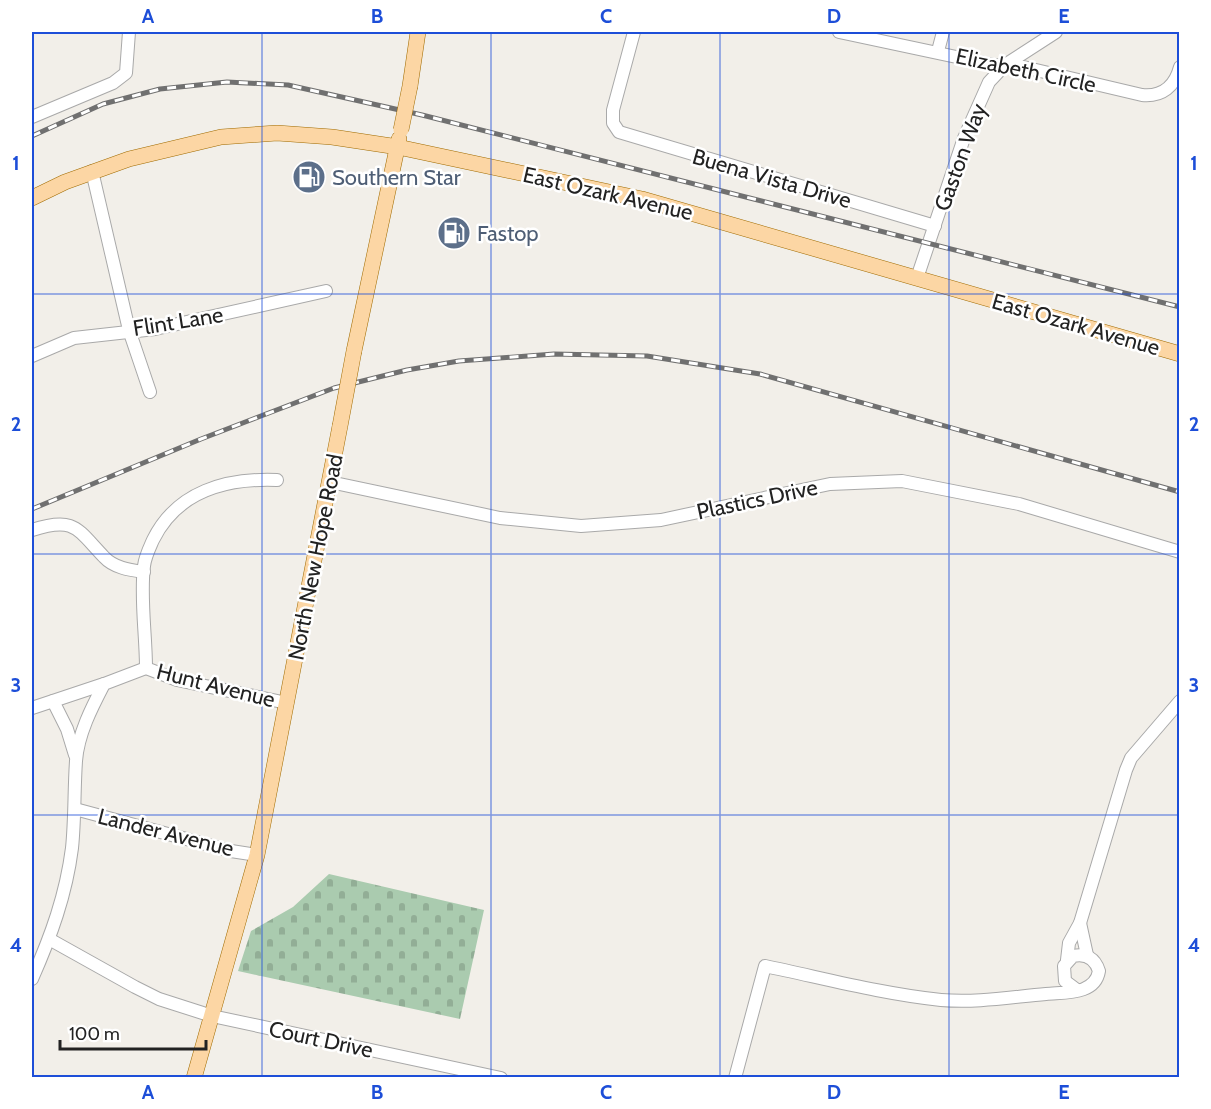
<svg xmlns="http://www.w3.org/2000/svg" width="1211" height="1109" viewBox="0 0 1211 1109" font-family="Cabin,sans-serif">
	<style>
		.cemetery { fill: url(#cemetery-stones) }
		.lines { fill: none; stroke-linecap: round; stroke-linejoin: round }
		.minor-casing { stroke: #a9a9a9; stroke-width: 14 }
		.major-casing { stroke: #a06b00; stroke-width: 16 }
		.minor { stroke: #fff; stroke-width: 12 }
		.major { stroke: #fcd6a4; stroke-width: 15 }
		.rail-casing { stroke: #707070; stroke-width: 5 }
		.rail { stroke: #fff; stroke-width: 3; stroke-dasharray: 9; stroke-linecap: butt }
		.major-bridge-casing { stroke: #a06b00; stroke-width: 16; stroke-linecap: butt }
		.major-bridge { stroke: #fcd6a4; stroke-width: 15 }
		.grid { fill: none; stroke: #1d4ed8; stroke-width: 1.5; stroke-opacity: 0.55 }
		.labels { text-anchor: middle; stroke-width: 5; stroke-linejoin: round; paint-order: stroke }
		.street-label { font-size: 22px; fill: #222; stroke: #fff }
		.service-label { font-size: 22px; fill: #4e5e75; stroke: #fff; text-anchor: start }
		.neatline { fill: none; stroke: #1d4ed8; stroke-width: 2 }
		.grid-label { font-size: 20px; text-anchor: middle; font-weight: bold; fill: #1d4ed8 }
	</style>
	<defs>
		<pattern id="cemetery-stones" width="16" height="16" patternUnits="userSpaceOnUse" patternTransform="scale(1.5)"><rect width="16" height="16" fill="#aacbaf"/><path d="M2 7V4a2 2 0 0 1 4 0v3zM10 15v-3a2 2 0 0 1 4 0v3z" fill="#92ae96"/></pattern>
	</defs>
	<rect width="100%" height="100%" fill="#f2efe9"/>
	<polygon class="cemetery" points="329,874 484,910 460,1019 238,971 251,931 293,907"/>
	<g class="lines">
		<g class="minor-casing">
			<g id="minor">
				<polyline points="634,32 613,110 613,123 619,132 935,226"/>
				<path d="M839,32L994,65L1019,66L1142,95C1162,97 1175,86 1180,67"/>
				<polyline points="938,51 943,32"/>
				<polyline points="32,117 113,83 126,73 129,32"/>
				<polyline points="92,171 129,330 150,392"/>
				<polyline points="917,278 964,138 989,82 1005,65 1056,32"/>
				<polyline points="32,356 74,338 155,329 326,291"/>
				<polyline points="330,482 500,518 581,526 661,520 830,484 902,481 1019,504 1180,552"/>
				<path d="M32,530C75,516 77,529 104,557C114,568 130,570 144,572"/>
				<path d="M146,668C146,635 140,597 144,566C145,557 149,549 153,540C177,491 227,478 277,480"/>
				<polyline points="146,668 177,680 287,703"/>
				<polyline points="53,701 67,729 75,755"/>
				<polyline points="32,708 104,684"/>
				<polyline points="75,809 231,851 257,855"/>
				<polyline points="1080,923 1087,955"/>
				<polyline points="49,939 135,987 159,999 212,1016 501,1078"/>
				<polyline points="1067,960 1069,943 1080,923 1126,770 1131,758 1180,701"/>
				<path d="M32,979C51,936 66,895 72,848C75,819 74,790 76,761C78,734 92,707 104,684L146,668"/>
				<path d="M735,1078L765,966C823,978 882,994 941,1000C977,1003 1011,997 1046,994C1065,992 1095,995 1099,971C1095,958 1086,953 1073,956L1064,966L1065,981L1077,990"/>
			</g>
		</g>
		<g class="major-casing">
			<g id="major">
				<polyline points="410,86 418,32"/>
				<polyline points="32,198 65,182 129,159 221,137 277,133 332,137 398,147 642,199 1180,354"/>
				<polyline points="354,351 399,139"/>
				<polyline points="194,1078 257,855 340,426"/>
			</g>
		</g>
		<use href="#minor" class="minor"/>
		<use href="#major" class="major"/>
		<g class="rail-casing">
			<g id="rail">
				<polyline points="32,136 103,104 160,89 227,82 288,85 422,115 1180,307"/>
				<polyline points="32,509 201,439 334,388 407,370 459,361 554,354 647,356 760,374 1180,492"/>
			</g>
		</g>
		<use href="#rail" class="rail"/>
		<g class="major-bridge-casing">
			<g id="major-bridge">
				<polyline points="401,130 410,86"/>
				<polyline points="340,426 354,351"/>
			</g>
		</g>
		<use href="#major-bridge" class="major-bridge"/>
	</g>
	<path class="grid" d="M262,32V1078M491,32V1078M720,32V1078M949,32V1078M32,294H1180M32,554H1180M32,815H1180"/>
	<defs>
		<g id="fuel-disc" transform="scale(1.725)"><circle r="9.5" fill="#5c6f8a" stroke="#fff"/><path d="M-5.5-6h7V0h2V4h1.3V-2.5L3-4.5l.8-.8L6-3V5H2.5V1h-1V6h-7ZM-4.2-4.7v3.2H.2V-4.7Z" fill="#fff"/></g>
	</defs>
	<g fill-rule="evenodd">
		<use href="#fuel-disc" x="309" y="177"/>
		<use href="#fuel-disc" x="454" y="233"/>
	</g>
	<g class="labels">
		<g class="street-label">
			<text transform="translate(1026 70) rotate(12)" y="8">Elizabeth Circle</text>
			<text transform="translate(960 157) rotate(-70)" y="8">Gaston Way</text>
			<text transform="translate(772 178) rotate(16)" y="8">Buena Vista Drive</text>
			<text transform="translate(608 193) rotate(13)" y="8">East Ozark Avenue</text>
			<text transform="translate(178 321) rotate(-9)" y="8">Flint Lane</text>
			<text transform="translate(1076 324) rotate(16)" y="8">East Ozark Avenue</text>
			<text transform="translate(757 499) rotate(-12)" y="8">Plastics Drive</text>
			<text transform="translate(315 557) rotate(-79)" y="8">North New Hope Road</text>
			<text transform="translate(216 685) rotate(14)" y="8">Hunt Avenue</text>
			<text transform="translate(166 832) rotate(14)" y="8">Lander Avenue</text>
			<text transform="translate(321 1039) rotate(12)" y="8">Court Drive</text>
		</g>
		<g class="service-label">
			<text x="332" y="185">Southern Star</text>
			<text x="477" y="241">Fastop</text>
		</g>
	</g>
	<rect width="1211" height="1109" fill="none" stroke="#ffffff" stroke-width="66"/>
	<path d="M60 1040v9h146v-9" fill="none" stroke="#222222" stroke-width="3"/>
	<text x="69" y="1040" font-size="18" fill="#222222" stroke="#ffffff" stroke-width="4.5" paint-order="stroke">100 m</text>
	<rect x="33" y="33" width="1145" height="1043" class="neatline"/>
	<g class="grid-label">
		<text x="148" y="23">A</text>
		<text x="377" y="23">B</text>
		<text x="606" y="23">C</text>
		<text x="834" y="23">D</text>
		<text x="1064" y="23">E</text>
		<text x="16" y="170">1</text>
		<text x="1194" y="170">1</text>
		<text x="16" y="431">2</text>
		<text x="1194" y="431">2</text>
		<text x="16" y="692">3</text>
		<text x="1194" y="692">3</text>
		<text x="16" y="952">4</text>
		<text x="1194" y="952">4</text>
		<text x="148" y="1099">A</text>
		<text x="377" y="1099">B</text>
		<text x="606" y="1099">C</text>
		<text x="834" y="1099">D</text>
		<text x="1064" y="1099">E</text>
	</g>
</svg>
